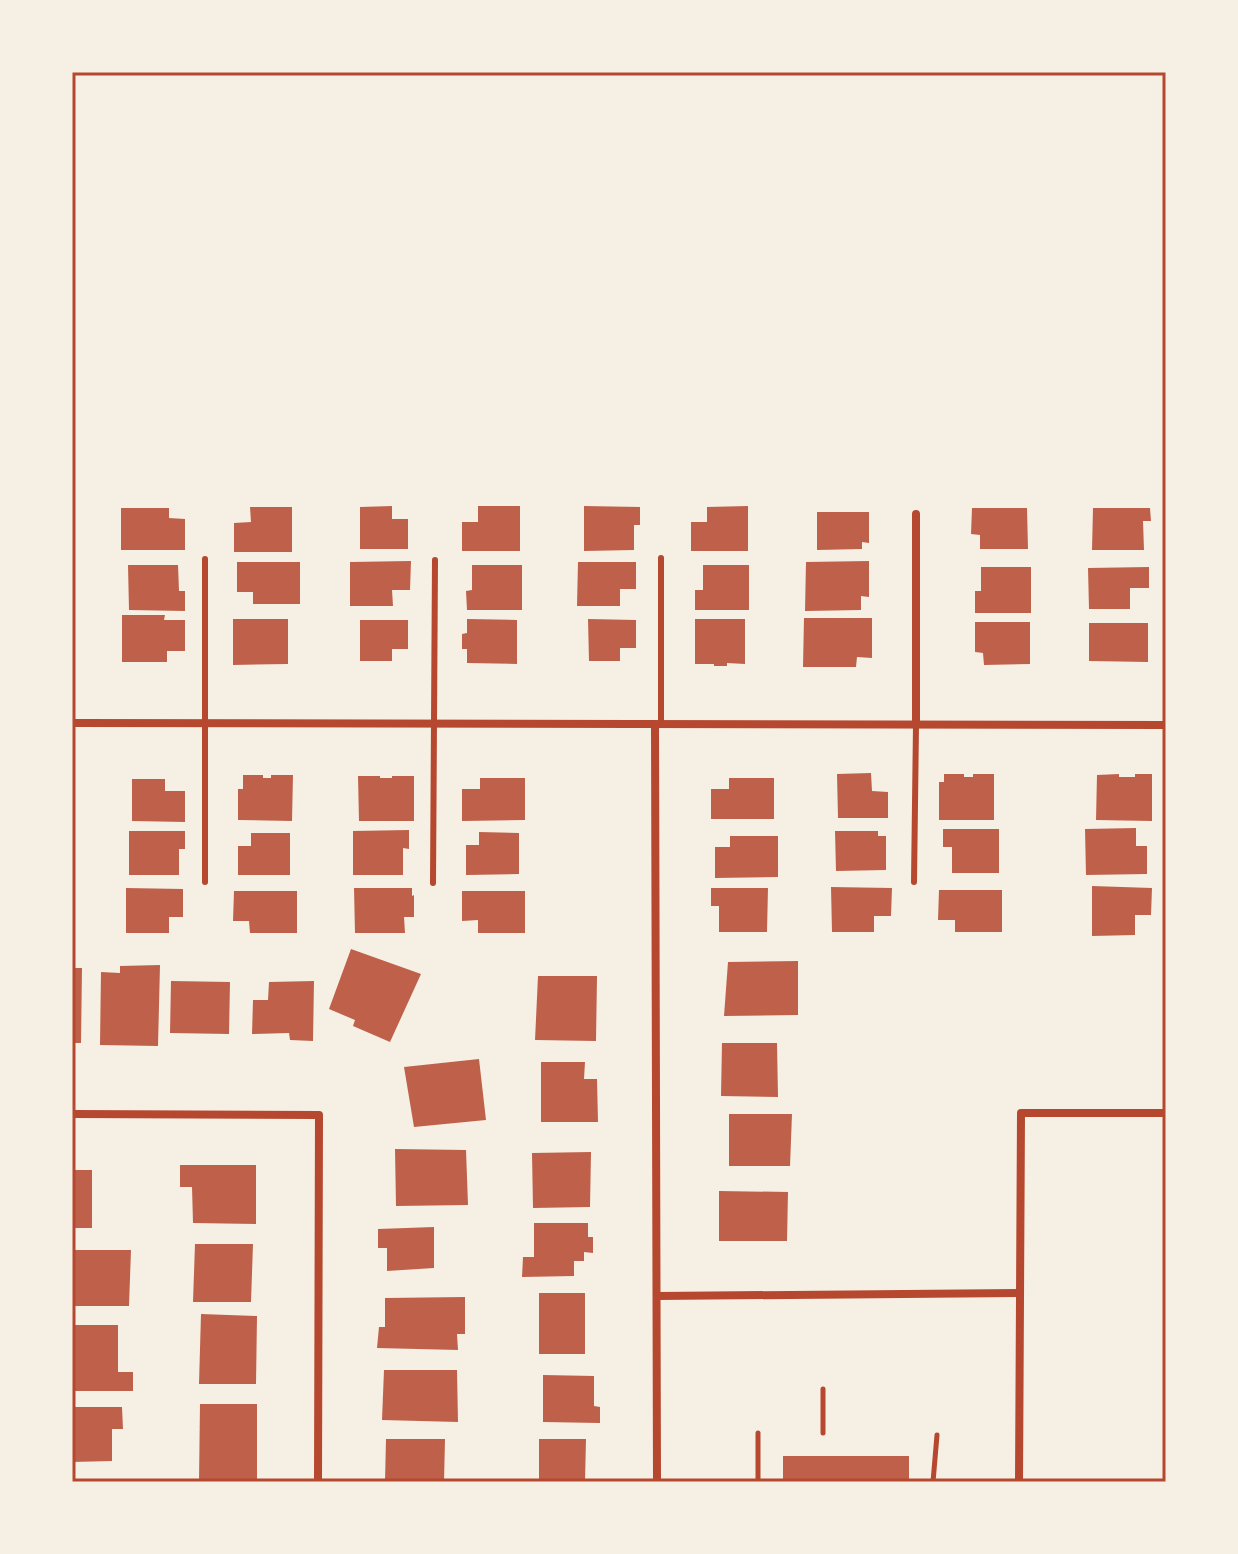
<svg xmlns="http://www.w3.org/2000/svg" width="1238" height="1554" viewBox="0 0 1238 1554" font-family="'Fira Sans',sans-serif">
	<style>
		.building { fill: #bf614a }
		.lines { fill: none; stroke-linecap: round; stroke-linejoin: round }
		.path { stroke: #b5482f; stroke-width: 5 }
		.service { stroke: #b5482f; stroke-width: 6 }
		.minor { stroke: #b5482f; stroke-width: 8 }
		.neatline { fill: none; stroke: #b5482f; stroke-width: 3 }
	</style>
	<rect width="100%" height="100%" fill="#f6efe4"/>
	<g class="building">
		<polygon points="392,506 392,519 408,519 408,549 360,549 360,507"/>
		<polygon points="478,506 520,506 520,551 462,551 462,522 478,522"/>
		<polygon points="584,506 640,507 640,525 634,525 634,550 584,551"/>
		<polygon points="748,506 748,551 691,551 691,522 707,522 707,507"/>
		<polygon points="250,507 292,507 292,552 234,552 234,523 251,522"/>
		<polygon points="121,508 169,508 169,518 185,519 185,550 121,550"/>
		<polygon points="972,508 1027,508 1028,549 980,549 980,535 971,534"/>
		<polygon points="1093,508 1150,508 1151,521 1143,521 1144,550 1092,550"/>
		<polygon points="817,512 869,512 869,543 862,542 862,549 817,550"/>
		<polygon points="411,561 410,590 392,590 393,606 350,606 350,562"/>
		<polygon points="869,561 869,597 861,596 861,610 805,611 806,562"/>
		<polygon points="237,562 300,562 300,604 253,604 253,592 237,592"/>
		<polygon points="578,562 636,562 636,589 620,589 620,606 577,606"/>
		<polygon points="128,565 178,565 179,591 185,591 185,611 129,610"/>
		<polygon points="472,565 522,565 522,610 467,610 466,591 472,590"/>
		<polygon points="703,565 749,565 749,610 695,610 695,590 703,590"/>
		<polygon points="981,567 1031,567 1031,613 975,613 975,591 981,591"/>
		<polygon points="1149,567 1149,588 1130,588 1130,609 1089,609 1088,568"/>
		<polygon points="122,615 165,615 164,620 185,620 185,651 167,651 167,662 122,662"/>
		<polygon points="804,618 872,618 872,658 857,657 856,667 803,667"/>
		<polygon points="233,619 288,619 288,664 233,665"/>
		<polygon points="467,619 517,620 517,664 467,663 467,649 462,649 462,634 467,633"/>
		<polygon points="588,619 636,620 636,648 620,648 620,661 589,661"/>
		<polygon points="695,619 745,619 745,664 727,663 727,666 714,666 714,664 695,664"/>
		<polygon points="360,620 408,620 408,649 392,649 392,661 360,661"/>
		<polygon points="975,622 1030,622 1030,664 984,665 983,653 975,652"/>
		<polygon points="1089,623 1148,623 1148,662 1089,661"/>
		<polygon points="871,773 872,791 888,792 888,818 838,818 837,774"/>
		<polygon points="944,774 964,774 964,777 973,777 973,774 994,774 994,820 939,820 939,782 944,782"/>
		<polygon points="1119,774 1119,777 1135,777 1135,774 1152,774 1152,821 1096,820 1097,775"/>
		<polygon points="243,775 263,775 263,778 271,778 271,775 293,775 292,821 238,820 238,789 243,789"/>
		<polygon points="358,776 380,776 380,778 392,778 392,776 414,776 414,821 359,821"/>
		<polygon points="480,778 525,778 525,820 462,821 462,789 480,789"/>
		<polygon points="729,778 774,778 774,819 711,819 711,789 729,789"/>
		<polygon points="132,779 165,779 165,791 185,791 185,822 132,821"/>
		<polygon points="1136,828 1136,846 1147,846 1147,874 1086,875 1085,829"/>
		<polygon points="943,829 999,829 999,873 952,873 952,847 943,847"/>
		<polygon points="409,830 409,849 403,848 403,875 353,875 353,831"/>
		<polygon points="129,831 185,831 185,849 179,849 179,875 129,875"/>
		<polygon points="835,831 878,831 878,836 886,836 886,870 836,871"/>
		<polygon points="479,832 519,833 519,874 466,875 466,845 479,845"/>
		<polygon points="251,833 290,833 290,875 238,875 238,846 251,846"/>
		<polygon points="730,836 778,836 778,877 715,878 715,847 730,847"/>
		<polygon points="1092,886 1152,888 1151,915 1135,915 1135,935 1092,936"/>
		<polygon points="831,887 892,888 891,916 874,916 874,932 832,932"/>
		<polygon points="126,888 183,889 183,917 169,917 169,933 126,933"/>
		<polygon points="354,888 412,888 412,896 414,895 414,917 404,917 405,933 355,933"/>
		<polygon points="711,888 768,888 767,932 719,932 719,906 711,906"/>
		<polygon points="939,890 1002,890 1002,932 955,932 955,920 938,920"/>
		<polygon points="234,891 297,891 297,933 250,933 249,921 233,921"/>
		<polygon points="462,891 525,891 525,933 478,933 478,920 462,921"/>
		<polygon points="351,949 421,974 390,1042 353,1026 355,1020 329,1009"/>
		<polygon points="798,961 798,1015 724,1016 728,962"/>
		<polygon points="160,965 158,1046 100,1045 101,972 120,973 120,966"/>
		<polygon points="72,968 82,968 81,1043 72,1043"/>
		<polygon points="538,976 597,976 596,1041 535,1040"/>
		<polygon points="171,981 230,982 229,1034 170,1033"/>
		<polygon points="314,981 313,1041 290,1040 289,1033 252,1034 253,1000 268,1000 269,982"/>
		<polygon points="722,1043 777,1043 778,1097 721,1096"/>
		<polygon points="479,1059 486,1120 414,1127 404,1067"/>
		<polygon points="541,1062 585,1062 584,1079 597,1079 598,1122 541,1122"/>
		<polygon points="729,1114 792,1114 790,1166 729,1166"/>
		<polygon points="395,1149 466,1150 468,1205 396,1206"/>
		<polygon points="591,1152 590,1207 533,1208 532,1153"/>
		<polygon points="180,1165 256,1165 256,1224 193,1223 192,1187 180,1187"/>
		<rect x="72" y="1170" width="20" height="58"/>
		<polygon points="719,1191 788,1192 787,1241 719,1241"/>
		<polygon points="534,1223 588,1223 588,1237 593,1237 593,1253 584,1252 584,1261 574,1261 574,1276 522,1277 523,1257 534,1257"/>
		<polygon points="434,1227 434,1268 387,1271 387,1248 378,1248 378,1229"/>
		<polygon points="195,1244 253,1244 251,1302 193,1302"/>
		<polygon points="72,1250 131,1250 129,1306 72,1306"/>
		<rect x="539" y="1293" width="46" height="61"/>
		<polygon points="465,1297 465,1334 457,1334 458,1350 377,1348 379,1327 385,1327 385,1298"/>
		<polygon points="201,1314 257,1316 256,1384 199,1384"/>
		<polygon points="72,1325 118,1325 118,1372 133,1372 133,1391 72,1391"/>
		<polygon points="384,1370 457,1370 458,1422 382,1420"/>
		<polygon points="543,1375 594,1376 594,1406 600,1407 600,1423 543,1422"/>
		<polygon points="200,1404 257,1404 257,1482 199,1482"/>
		<polygon points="72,1407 122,1407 123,1429 112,1429 112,1461 72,1462"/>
		<polygon points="386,1439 445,1439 444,1482 385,1482"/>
		<polygon points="539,1439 586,1439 585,1482 539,1482"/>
		<rect x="783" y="1456" width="126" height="26"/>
	</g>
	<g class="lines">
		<g class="path">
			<polyline points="823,1389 823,1433"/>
			<polyline points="758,1433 758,1482"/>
			<polyline points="933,1482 937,1435"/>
		</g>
		<g class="service">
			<polyline points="661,558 661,725"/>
			<polyline points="205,559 205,882"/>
			<polyline points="914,882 916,725"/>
			<polyline points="433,883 435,560"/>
		</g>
		<g class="minor">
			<polyline points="916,514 916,725"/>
			<polyline points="72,723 1166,725"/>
			<polyline points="655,725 657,1482"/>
			<polyline points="72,1114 319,1115 318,1482"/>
			<polyline points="657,1296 1019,1293"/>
			<polyline points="1019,1482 1021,1113 1166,1113"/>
		</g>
	</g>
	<rect width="1238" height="1554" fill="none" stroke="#f6efe4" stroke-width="148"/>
	<rect x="74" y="74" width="1090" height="1406" class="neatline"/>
</svg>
